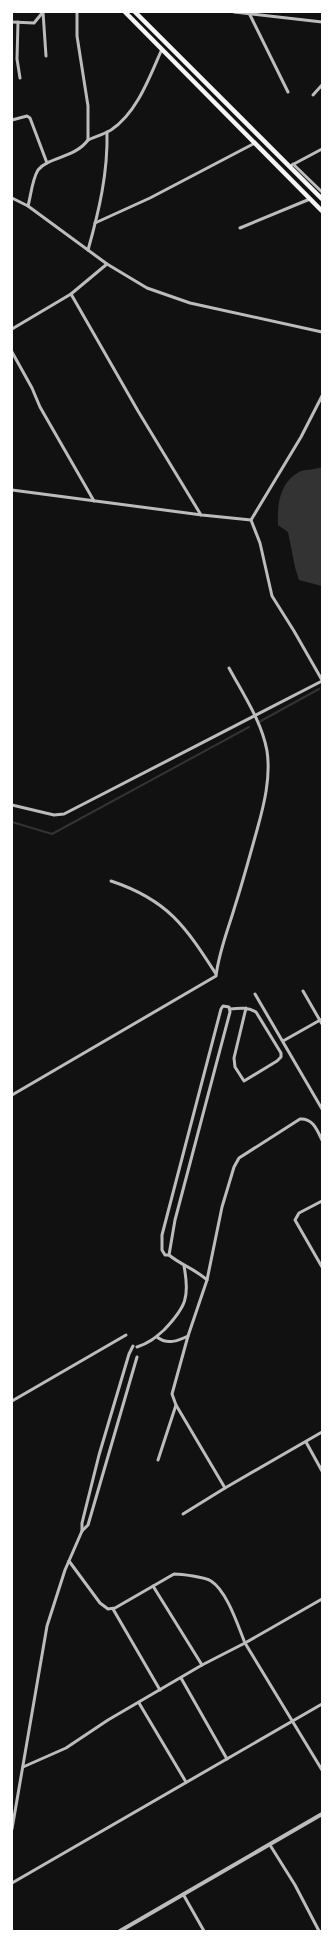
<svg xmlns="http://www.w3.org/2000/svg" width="334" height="1943" viewBox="0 0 334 1943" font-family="'Source Sans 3',sans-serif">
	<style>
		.water { fill: #333 }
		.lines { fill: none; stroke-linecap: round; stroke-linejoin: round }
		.stream { stroke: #333; stroke-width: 2 }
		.minor { stroke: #bcbcbc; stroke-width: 3 }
		.tertiary { stroke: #bcbcbc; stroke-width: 4 }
		.secondary { stroke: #f5f5f5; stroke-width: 4.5 }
	</style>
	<rect width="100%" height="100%" fill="#111"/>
	<path class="water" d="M322,467V586L299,580L295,567L288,532L278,525C277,504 280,481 301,471C307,469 315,470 322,467Z"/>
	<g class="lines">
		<g class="stream">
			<polyline points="259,722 319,689"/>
			<polyline points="12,822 52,834 249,727"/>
		</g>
		<g class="minor">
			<polyline points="43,12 46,56"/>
			<polyline points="234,12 322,22"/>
			<polyline points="250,15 288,92"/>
			<polyline points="12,22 34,23 43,12"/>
			<polyline points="18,22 17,59 20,78"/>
			<polyline points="313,95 322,85"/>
			<polyline points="12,120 27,116 30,118 47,163"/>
			<path d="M88,140C95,137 104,134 111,130C137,113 150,76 162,49"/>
			<polyline points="293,164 322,192"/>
			<polyline points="292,165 322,149"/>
			<polyline points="12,198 28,206 107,264 147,288 190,303 322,332"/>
			<path d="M28,206C31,195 32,180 38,170C48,157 75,158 88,140V106L77,36V12"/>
			<polyline points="95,223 150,198 255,143"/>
			<polyline points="240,228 310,199"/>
			<path d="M88,250C99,211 108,173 107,132"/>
			<polyline points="71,294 107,264"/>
			<polyline points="12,329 71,294 138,411 201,515"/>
			<polyline points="12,352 32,388 40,407 94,501"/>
			<polyline points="12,490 202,515 251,520 301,437 322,396"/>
			<polyline points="251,520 260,543 272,596 294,631 322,680"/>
			<polyline points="12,805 54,815 64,814 322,681"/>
			<path d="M111,881C168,900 185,926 216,974"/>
			<polyline points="303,991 322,1024"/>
			<polyline points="255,994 322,1109"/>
			<polygon points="223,1006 229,1007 230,1012 175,1220 169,1255 165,1255 162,1250 162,1235 221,1009"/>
			<path d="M230,1009C239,1008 248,1007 256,1012L281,1053V1057L277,1061L244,1081L235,1067L234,1058L246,1008"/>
			<polyline points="283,1041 322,1019"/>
			<path d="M12,1095L216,976C219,951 228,930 235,906C243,881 250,855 257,830C264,805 271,777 267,751C262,722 243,694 229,668"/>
			<polyline points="322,1201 299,1213 295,1220 322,1267"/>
			<path d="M169,1255C181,1265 195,1269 207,1280"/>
			<polyline points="188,1336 172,1394 176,1405 225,1488 322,1432"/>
			<path d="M157,1337C167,1345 178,1341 188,1336L207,1280L222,1207L234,1167L239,1158L300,1119C313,1118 317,1130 322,1140"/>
			<path d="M137,1347C149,1343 155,1338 164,1330C186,1307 190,1297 184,1266"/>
			<polyline points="12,1401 126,1335"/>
			<polyline points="306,1442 322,1471"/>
			<polyline points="158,1460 176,1405"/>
			<polyline points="183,1514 225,1488"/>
			<polyline points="82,1531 82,1523 99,1455 129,1354 133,1346"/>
			<path d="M69,1561L100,1603L108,1609L115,1608L174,1574C181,1574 205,1577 211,1581C227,1591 238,1626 245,1643L322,1770"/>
			<polyline points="153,1586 202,1665"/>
			<polyline points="113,1609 160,1690"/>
			<polyline points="181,1678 227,1759"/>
			<polyline points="139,1703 186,1782"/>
			<polyline points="23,1767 66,1748 108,1720 202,1665 245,1643 322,1599"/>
			<polyline points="12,1829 47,1626 65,1570 82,1531 88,1525 137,1357"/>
			<polyline points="270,1845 295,1885 319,1931"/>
			<polyline points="12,1883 322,1704"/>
			<polyline points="183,1894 204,1931"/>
		</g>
		<polyline class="tertiary" points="120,1931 322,1814"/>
		<g class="secondary">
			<polyline points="125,12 322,211"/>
			<polyline points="135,12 322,199"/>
		</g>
	</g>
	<rect width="334" height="1943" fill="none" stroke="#ffffff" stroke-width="26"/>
</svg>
